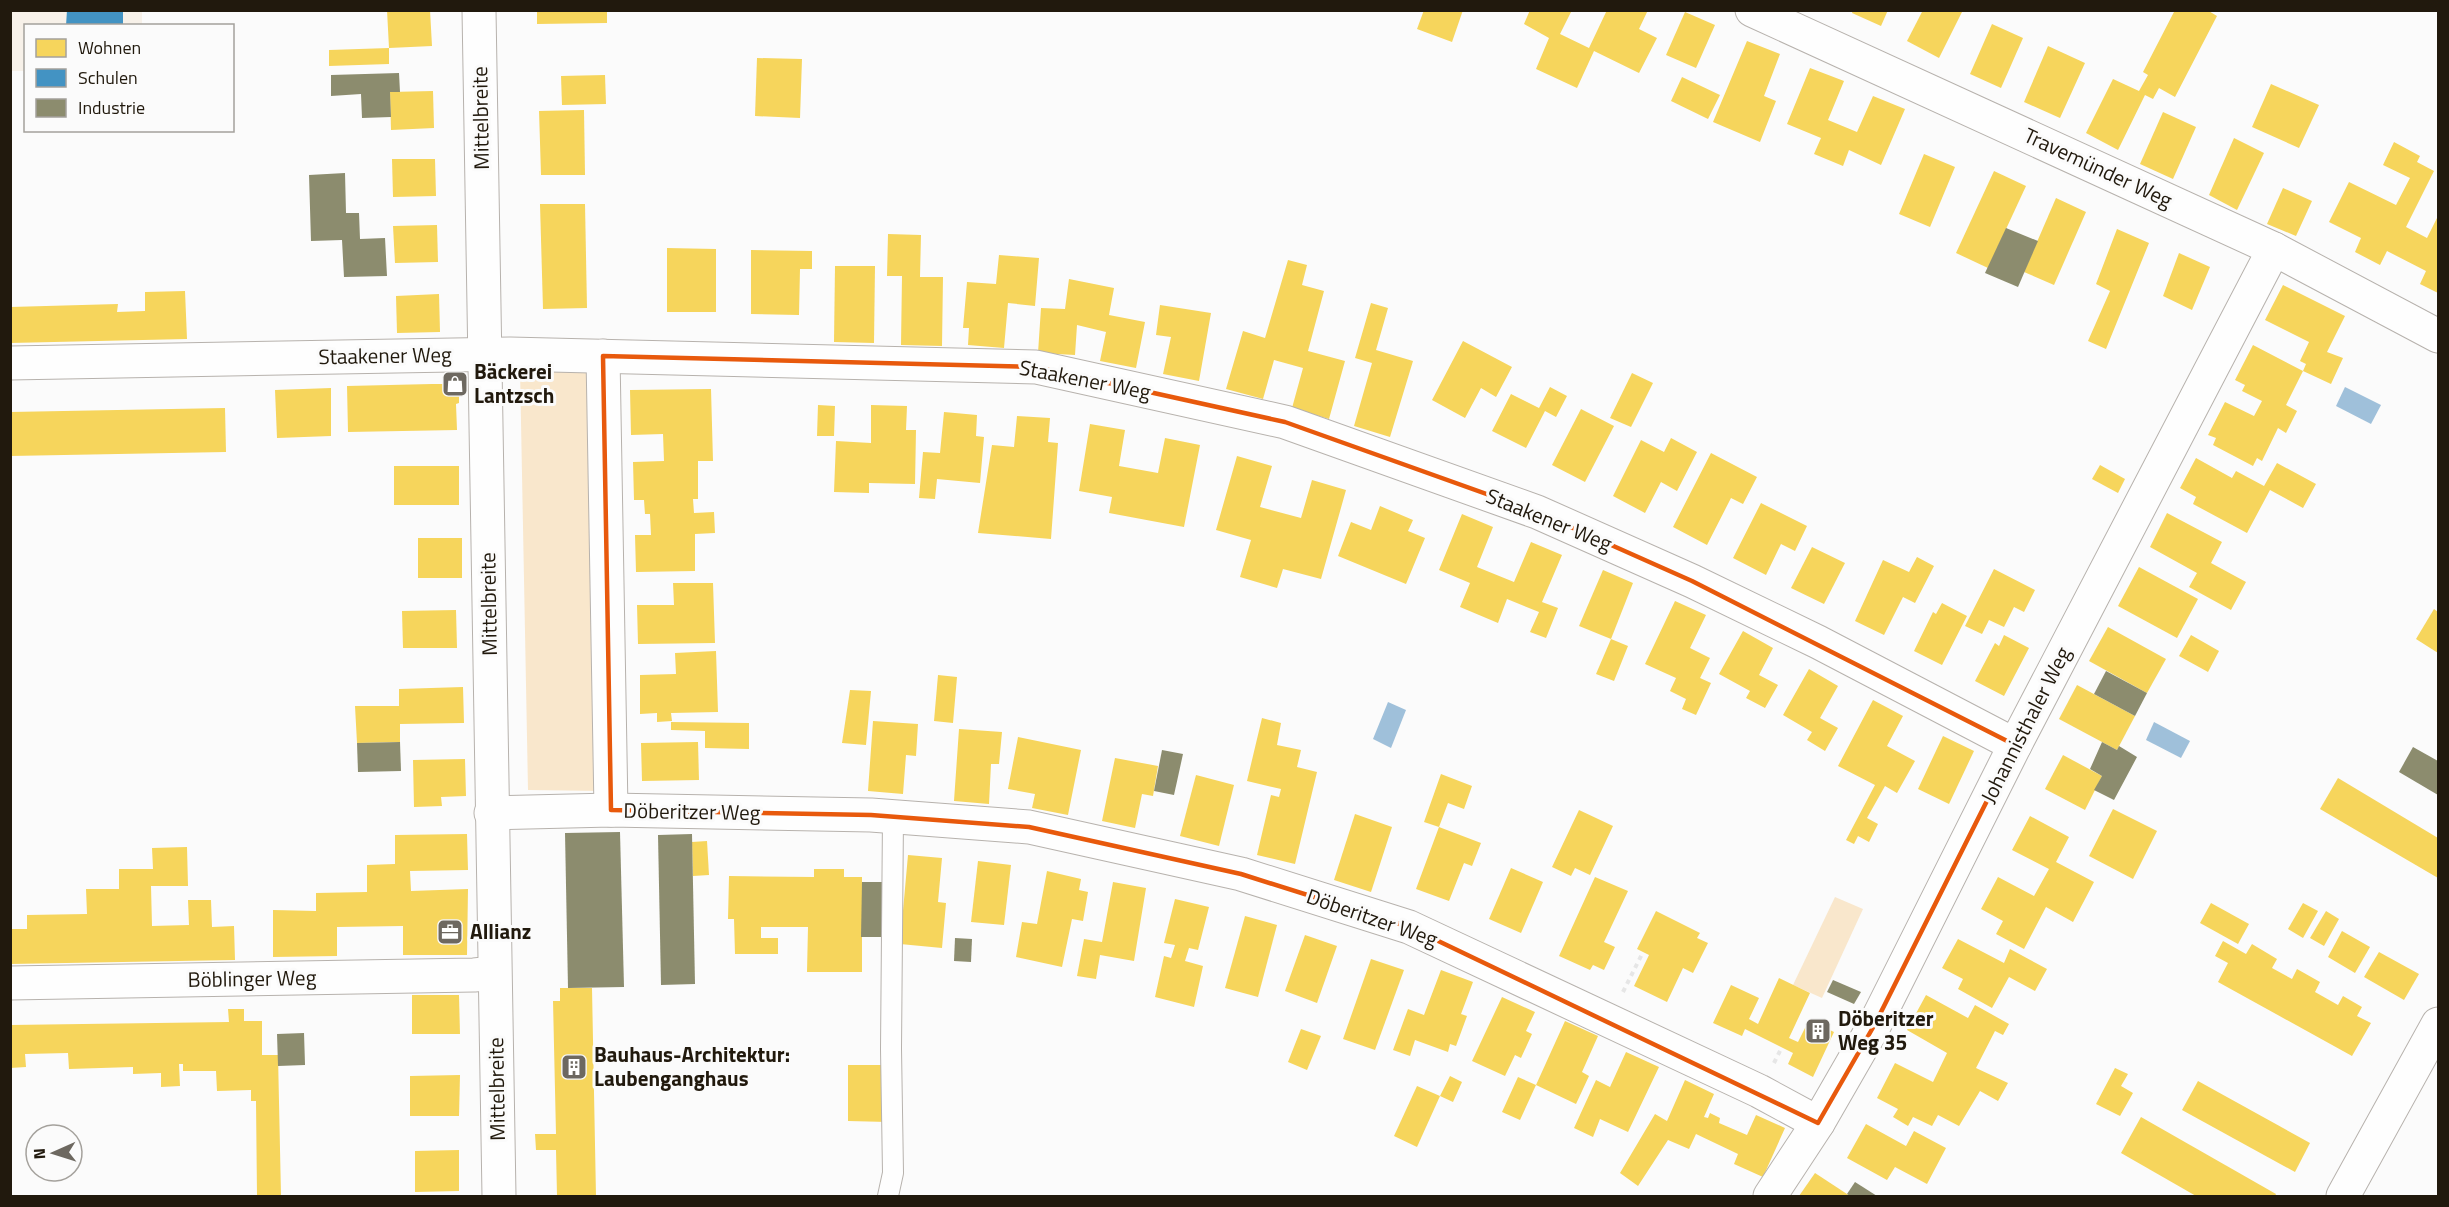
<svg xmlns="http://www.w3.org/2000/svg" width="2449" height="1207" viewBox="0 0 2449 1207" font-family="'Titillium Web',sans-serif">
	<style>
		.built { fill: #f7f1e9 }
		.green { fill: #f9e7cc }
		.water { fill: #9fc0da }
		.homes { fill: #f6d55c }
		.schools { fill: #4393c3 }
		.industry { fill: #8c8c6e }
		.lines { fill: none; stroke-linecap: round; stroke-linejoin: round }
		.service-casing { stroke: #b7b2ad; stroke-width: 22 }
		.minor-casing { stroke: #b7b2ad; stroke-width: 35 }
		.path { stroke: #e6e6e6; stroke-width: 4; stroke-dasharray: 4.5 4.5; stroke-linecap: butt }
		.service { stroke: #fefefe; stroke-width: 20 }
		.minor { stroke: #fefefe; stroke-width: 33 }
		.marked { fill: none; stroke: #e8590c; stroke-width: 4.5; stroke-linejoin: round }
		.labels { text-anchor: middle; stroke-width: 6; stroke-linejoin: round; paint-order: stroke }
		.street-label { font-size: 21px; fill: #21190d; stroke: #fbfbfb }
		.poi-label { font-size: 21px; font-weight: bold; fill: #21190d; stroke: #fbfbfb; text-anchor: start }
	</style>
	<rect width="100%" height="100%" fill="#fbfbfb"/>
	<polygon class="built" points="10,11 142,11 142,25 26,26 25,71 11,71"/>
	<g class="green">
		<polygon points="520,369 594,369 601,791 528,790"/>
		<polygon points="1835,897 1863,909 1822,998 1793,985"/>
	</g>
	<g class="water">
		<polygon points="2345,387 2381,405 2371,424 2336,406"/>
		<polygon points="1388,702 1406,710 1391,748 1373,739"/>
		<polygon points="2154,722 2190,741 2181,758 2146,740"/>
	</g>
	<g class="homes">
		<polygon points="387,10 430,10 432,46 389,48 389,64 329,66 329,50 389,48"/>
		<polygon points="537,10 607,10 607,23 537,24"/>
		<polygon points="1424,10 1463,10 1452,42 1417,29"/>
		<polygon points="1530,10 1572,10 1560,34 1589,48 1607,10 1648,10 1639,29 1657,38 1639,73 1594,51 1577,88 1536,69 1549,38 1524,24"/>
		<polygon points="1853,10 1888,10 1881,26 1852,13"/>
		<polygon points="1923,10 1963,10 1939,58 1907,41"/>
		<polygon points="2175,10 2207,10 2217,16 2175,97 2159,88 2153,99 2145,95 2118,150 2086,133 2113,79 2139,91 2148,75 2143,72"/>
		<polygon points="1685,12 1715,25 1696,68 1666,55"/>
		<polygon points="1992,24 2023,38 2001,88 1970,74"/>
		<polygon points="1747,41 1780,54 1764,96 1776,101 1760,142 1713,122"/>
		<polygon points="2048,46 2085,63 2060,118 2024,102"/>
		<polygon points="757,58 802,59 800,118 755,116"/>
		<polygon points="1810,68 1844,81 1828,120 1857,132 1873,96 1905,109 1881,165 1849,150 1843,166 1814,154 1821,138 1787,124"/>
		<polygon points="605,75 606,104 562,105 561,76"/>
		<polygon points="1682,77 1720,95 1708,119 1671,101"/>
		<polygon points="2271,84 2319,105 2299,148 2252,127"/>
		<polygon points="433,91 434,128 391,130 390,92"/>
		<polygon points="584,110 585,175 541,175 539,111"/>
		<polygon points="2163,112 2196,127 2173,179 2140,164"/>
		<polygon points="2234,138 2264,153 2237,210 2209,195"/>
		<polygon points="2394,142 2420,156 2417,162 2434,171 2406,227 2427,238 2438,216 2438,293 2420,284 2426,271 2387,251 2380,265 2355,252 2361,238 2329,222 2349,182 2396,205 2410,178 2383,165"/>
		<polygon points="1924,154 1955,167 1930,227 1899,214"/>
		<polygon points="392,159 435,159 436,196 393,197"/>
		<polygon points="1994,171 2026,186 1988,268 1956,253"/>
		<polygon points="2283,188 2312,201 2296,236 2267,224"/>
		<polygon points="2056,198 2086,212 2054,285 2024,272"/>
		<polygon points="540,204 585,204 587,308 543,309"/>
		<polygon points="437,225 438,262 395,263 393,226"/>
		<polygon points="2117,229 2149,243 2106,349 2088,341 2110,291 2096,284"/>
		<polygon points="888,234 921,235 920,277 943,277 942,346 901,345 902,276 887,276"/>
		<polygon points="667,248 716,249 716,312 667,312"/>
		<polygon points="751,250 812,251 812,269 800,269 799,315 751,314"/>
		<polygon points="2179,253 2210,267 2192,310 2163,296"/>
		<polygon points="999,255 1039,258 1035,306 1008,303 1004,348 968,345 969,328 963,328 967,282 996,284"/>
		<polygon points="1288,260 1307,265 1302,285 1324,291 1308,351 1345,361 1329,419 1292,408 1303,368 1274,360 1263,399 1226,389 1243,331 1265,338"/>
		<polygon points="835,266 875,266 874,343 834,342"/>
		<polygon points="1069,279 1114,288 1109,315 1145,322 1136,368 1100,361 1106,332 1077,325 1075,355 1038,353 1041,308 1065,309"/>
		<polygon points="2283,285 2345,316 2327,352 2343,358 2331,384 2303,371 2306,364 2300,361 2309,342 2265,320"/>
		<polygon points="185,291 187,339 10,343 10,307 118,304 117,312 145,311 145,292"/>
		<polygon points="439,294 440,332 397,333 396,296"/>
		<polygon points="1371,303 1388,308 1376,350 1413,361 1390,437 1354,426 1372,363 1355,358"/>
		<polygon points="1160,305 1211,313 1199,381 1163,374 1171,337 1156,335"/>
		<polygon points="1463,341 1512,367 1496,397 1481,388 1465,418 1432,400"/>
		<polygon points="2253,345 2303,371 2286,405 2297,411 2286,433 2278,428 2262,461 2257,458 2253,466 2213,445 2216,438 2208,435 2225,402 2254,416 2262,401 2242,391 2245,385 2235,380"/>
		<polygon points="1632,373 1653,383 1631,427 1610,418"/>
		<polygon points="432,384 455,384 459,386 459,403 456,404 457,430 348,432 347,386"/>
		<polygon points="1550,387 1567,396 1556,417 1545,411 1526,448 1492,431 1511,394 1539,408"/>
		<polygon points="331,388 331,436 277,438 275,390"/>
		<polygon points="711,389 713,461 698,461 698,499 693,499 694,513 714,512 715,533 695,534 695,571 636,572 635,535 651,535 650,514 645,514 644,500 634,500 633,462 664,461 663,434 631,435 630,390"/>
		<polygon points="818,405 835,406 834,436 817,436"/>
		<polygon points="871,405 907,406 906,430 916,430 915,484 869,483 869,493 834,492 836,441 871,443"/>
		<polygon points="225,408 226,452 10,456 10,412"/>
		<polygon points="1581,409 1614,426 1585,482 1552,465"/>
		<polygon points="944,412 977,415 976,436 984,437 980,483 937,479 935,499 919,498 923,452 940,453"/>
		<polygon points="1017,416 1050,418 1048,442 1058,443 1051,539 978,533 992,445 1014,447"/>
		<polygon points="1090,424 1125,430 1119,466 1158,473 1165,438 1200,445 1184,527 1109,513 1112,497 1079,491"/>
		<polygon points="1671,438 1697,452 1677,491 1661,482 1645,513 1613,496 1641,440 1664,452"/>
		<polygon points="1711,453 1757,477 1743,504 1731,498 1707,545 1673,527"/>
		<polygon points="1237,456 1272,466 1260,507 1301,518 1312,480 1346,490 1321,579 1283,569 1277,588 1240,577 1251,540 1216,530"/>
		<polygon points="2196,458 2232,478 2236,471 2264,486 2277,463 2316,484 2303,508 2270,490 2247,533 2193,504 2196,497 2180,488"/>
		<polygon points="2100,465 2125,479 2118,493 2092,479"/>
		<rect x="394" y="466" width="65" height="39"/>
		<polygon points="1761,503 1807,526 1795,551 1781,544 1766,575 1733,558"/>
		<polygon points="1380,506 1413,520 1408,531 1425,538 1406,584 1338,556 1351,522 1371,530"/>
		<polygon points="2167,513 2222,542 2211,563 2246,582 2231,610 2189,587 2197,573 2150,547"/>
		<polygon points="1462,514 1493,527 1477,567 1514,582 1531,542 1562,555 1542,602 1558,608 1546,638 1530,632 1539,612 1507,599 1498,623 1460,607 1470,583 1439,570"/>
		<rect x="418" y="538" width="44" height="40"/>
		<polygon points="1812,547 1845,563 1824,604 1791,588"/>
		<polygon points="1917,557 1934,566 1915,603 1903,597 1884,635 1855,621 1883,560 1909,572"/>
		<polygon points="2139,567 2198,599 2177,638 2118,606"/>
		<polygon points="1994,569 2035,590 2024,612 2014,607 2004,627 1989,620 1982,634 1965,626"/>
		<polygon points="1603,570 1633,583 1611,639 1579,626"/>
		<polygon points="673,583 713,583 715,643 638,644 637,605 674,605"/>
		<polygon points="1675,601 1706,615 1690,648 1710,658 1700,678 1711,683 1696,715 1682,709 1686,699 1670,691 1676,678 1645,664"/>
		<polygon points="1942,603 1967,616 1942,665 1914,651 1933,612 1936,614"/>
		<polygon points="2434,609 2438,612 2438,653 2416,639"/>
		<polygon points="456,610 457,648 403,648 402,611"/>
		<polygon points="2108,627 2166,659 2147,693 2089,661"/>
		<polygon points="1743,631 1773,648 1759,675 1778,685 1765,708 1746,698 1750,691 1719,674"/>
		<polygon points="2004,635 2029,648 2004,696 1975,681 1995,643 1999,646"/>
		<polygon points="2191,635 2219,651 2208,672 2179,656"/>
		<polygon points="1611,639 1628,646 1614,681 1596,674"/>
		<polygon points="716,651 718,712 671,713 672,721 657,722 657,713 640,714 640,675 676,674 675,653"/>
		<polygon points="1809,669 1838,686 1820,718 1838,728 1825,751 1807,740 1812,732 1783,715"/>
		<polygon points="938,675 957,677 953,723 934,721"/>
		<polygon points="2077,685 2135,716 2117,750 2059,719"/>
		<polygon points="463,687 464,723 400,724 400,742 357,743 355,706 399,706 399,689"/>
		<polygon points="850,690 871,691 866,745 842,743"/>
		<polygon points="1873,700 1903,716 1887,746 1915,761 1897,793 1885,786 1867,818 1878,824 1869,842 1858,836 1854,844 1846,840 1875,785 1838,766"/>
		<polygon points="1262,718 1281,723 1277,745 1301,750 1297,767 1317,772 1295,864 1257,855 1271,795 1279,797 1281,789 1247,781"/>
		<polygon points="873,721 918,724 916,756 906,755 903,794 868,791"/>
		<polygon points="671,722 749,723 749,749 705,748 705,731 671,730"/>
		<polygon points="959,729 1002,732 999,764 991,764 989,804 954,801"/>
		<polygon points="1943,736 1974,751 1949,804 1918,789"/>
		<polygon points="1018,737 1081,750 1068,815 1032,808 1035,794 1008,789"/>
		<polygon points="698,742 699,780 642,781 641,743"/>
		<polygon points="2063,755 2102,776 2085,810 2045,789"/>
		<polygon points="1115,758 1158,766 1153,796 1142,794 1135,828 1102,821"/>
		<polygon points="465,759 466,796 441,797 442,806 414,807 413,760"/>
		<polygon points="1441,774 1472,786 1464,809 1448,803 1439,827 1424,822"/>
		<polygon points="1196,775 1234,785 1219,846 1180,836"/>
		<polygon points="2338,778 2438,838 2438,878 2320,809"/>
		<polygon points="2113,809 2157,831 2133,879 2089,856"/>
		<polygon points="1579,810 1613,826 1590,875 1575,868 1571,876 1552,867"/>
		<polygon points="1355,814 1392,827 1371,892 1334,880"/>
		<polygon points="2030,816 2069,837 2056,862 2094,882 2073,922 2046,907 2024,949 1996,934 2003,921 1981,909 1998,877 2034,896 2049,869 2012,850"/>
		<polygon points="1439,827 1481,843 1472,866 1464,863 1449,901 1416,889"/>
		<polygon points="467,834 468,870 410,871 411,891 468,889 467,955 403,955 403,926 337,927 337,956 273,957 273,910 316,911 316,893 367,892 367,865 395,864 395,835"/>
		<polygon points="707,841 709,875 693,876 692,842"/>
		<polygon points="187,847 188,886 151,886 152,926 189,925 188,900 211,900 212,927 234,926 235,960 10,964 10,929 27,929 27,915 87,914 86,889 119,889 119,869 153,869 152,848"/>
		<polygon points="908,855 942,858 938,902 946,903 942,948 900,944"/>
		<polygon points="978,861 1011,865 1004,925 971,922"/>
		<polygon points="1511,868 1543,882 1521,933 1489,919"/>
		<polygon points="814,869 844,869 844,877 862,877 862,972 807,972 808,927 761,927 761,938 778,938 778,954 735,954 734,919 728,919 729,876 814,877"/>
		<polygon points="1047,871 1081,879 1079,890 1088,892 1083,921 1072,919 1062,967 1016,957 1022,922 1037,924"/>
		<polygon points="1595,877 1628,891 1604,942 1615,947 1604,970 1593,965 1590,970 1559,956"/>
		<polygon points="1113,882 1146,888 1134,961 1100,955 1096,979 1077,976 1084,939 1102,942"/>
		<polygon points="1175,899 1209,907 1198,950 1189,948 1185,961 1203,966 1194,1007 1155,997 1164,956 1171,958 1175,945 1164,943"/>
		<polygon points="2211,903 2249,924 2238,944 2200,923"/>
		<polygon points="2303,903 2318,911 2303,938 2288,929"/>
		<polygon points="1656,911 1700,933 1697,938 1708,943 1693,973 1683,968 1667,1002 1634,986 1649,955 1637,949"/>
		<polygon points="2326,911 2339,919 2324,946 2310,938"/>
		<polygon points="1245,916 1277,925 1258,997 1225,988"/>
		<polygon points="2342,931 2370,947 2355,973 2328,957"/>
		<polygon points="1305,935 1337,946 1317,1003 1285,991"/>
		<polygon points="1958,939 2004,963 2010,949 2047,969 2035,991 2009,977 1992,1008 1958,989 1963,979 1942,968"/>
		<polygon points="2223,941 2246,954 2252,944 2277,959 2272,968 2292,979 2297,969 2320,982 2315,992 2338,1005 2343,996 2362,1007 2357,1016 2371,1023 2352,1056 2218,982 2228,963 2215,956"/>
		<polygon points="2379,952 2419,974 2404,1000 2364,977"/>
		<polygon points="1371,959 1404,970 1375,1050 1343,1039"/>
		<polygon points="1441,970 1473,982 1461,1014 1467,1016 1456,1046 1450,1044 1448,1052 1415,1040 1410,1056 1393,1050 1408,1009 1424,1015"/>
		<polygon points="1779,978 1810,993 1789,1038 1798,1042 1809,1020 1834,1032 1813,1077 1788,1064 1793,1053 1745,1029 1742,1036 1713,1023 1731,985 1759,998 1749,1019 1758,1024"/>
		<polygon points="560,988 592,988 596,1196 557,1196 556,1150 536,1150 535,1134 556,1134 553,1001 560,1001"/>
		<polygon points="412,995 459,995 460,1034 412,1034"/>
		<polygon points="1926,995 1968,1018 1975,1005 2009,1024 2003,1035 1995,1031 1976,1068 2008,1083 1998,1101 1980,1091 1959,1126 1938,1115 1932,1126 1913,1117 1908,1126 1893,1117 1898,1109 1877,1098 1895,1063 1933,1082 1947,1053 1907,1030"/>
		<polygon points="1502,997 1535,1012 1526,1031 1532,1034 1521,1058 1515,1055 1505,1076 1472,1061"/>
		<polygon points="228,1009 244,1009 244,1021 262,1021 262,1055 278,1055 281,1196 257,1196 256,1101 251,1101 251,1090 217,1091 216,1071 183,1071 183,1064 179,1064 180,1086 161,1087 161,1073 133,1074 133,1067 69,1069 68,1053 25,1054 26,1067 10,1068 10,1025 229,1022"/>
		<polygon points="1565,1021 1598,1036 1582,1072 1589,1076 1576,1104 1536,1085"/>
		<polygon points="1301,1029 1321,1036 1307,1070 1288,1062"/>
		<polygon points="1626,1052 1659,1067 1628,1132 1600,1119 1593,1137 1574,1128 1596,1080 1610,1087"/>
		<polygon points="848,1065 888,1065 888,1122 848,1121"/>
		<polygon points="2115,1068 2128,1074 2121,1086 2133,1093 2120,1116 2096,1104"/>
		<polygon points="460,1075 459,1116 410,1116 410,1076"/>
		<polygon points="1450,1076 1462,1082 1453,1102 1440,1096"/>
		<polygon points="1518,1077 1536,1085 1520,1120 1502,1112"/>
		<polygon points="1685,1080 1714,1094 1704,1117 1708,1118 1710,1113 1720,1118 1719,1123 1747,1135 1756,1115 1785,1128 1763,1177 1734,1164 1738,1154 1696,1134 1689,1149 1668,1140 1638,1186 1620,1173 1655,1114 1667,1121"/>
		<polygon points="2198,1081 2310,1143 2295,1172 2182,1110"/>
		<polygon points="1417,1086 1440,1096 1417,1147 1394,1136"/>
		<polygon points="2141,1117 2276,1194 2275,1196 2196,1196 2121,1153"/>
		<polygon points="1866,1124 1906,1146 1914,1131 1946,1148 1927,1184 1895,1167 1887,1180 1847,1158"/>
		<polygon points="459,1150 459,1191 415,1192 415,1151"/>
		<polygon points="1815,1173 1847,1194 1850,1196 1799,1196"/>
	</g>
	<polygon class="schools" points="67,10 123,10 123,26 66,26"/>
	<g class="industry">
		<polygon points="399,73 400,92 390,92 391,117 362,118 361,94 331,96 331,75"/>
		<polygon points="345,173 346,213 359,213 360,239 385,238 387,276 344,277 342,240 311,241 309,175"/>
		<polygon points="2006,228 2038,241 2018,287 1985,273"/>
		<polygon points="2106,671 2147,693 2135,716 2094,694"/>
		<polygon points="400,742 401,771 358,772 357,743"/>
		<polygon points="2102,742 2117,750 2119,746 2137,757 2114,800 2094,790 2102,776 2090,769"/>
		<polygon points="2413,747 2438,761 2438,795 2399,772"/>
		<polygon points="1162,750 1183,754 1174,795 1154,791"/>
		<polygon points="620,832 624,987 568,988 565,833"/>
		<polygon points="692,834 695,984 661,985 658,835"/>
		<polygon points="862,882 885,882 884,937 861,937"/>
		<polygon points="955,938 972,939 971,962 954,961"/>
		<polygon points="1833,980 1861,992 1854,1004 1827,992"/>
		<polygon points="304,1033 305,1065 278,1066 277,1034"/>
		<polygon points="1855,1182 1877,1196 1850,1196 1847,1194"/>
	</g>
	<g class="lines">
		<g class="service-casing">
			<polyline id="service" points="888,1196 893,1173 891,1049 893,817"/>
		</g>
		<g class="minor-casing">
			<g id="minor">
				<polyline points="479,10 499,1196"/>
				<polyline points="1752,10 2274,249 2438,336"/>
				<polyline points="603,356 611,810"/>
				<polyline points="10,363 510,354 1036,367 1285,422 1537,512 1692,581 1818,642 2015,745"/>
				<polyline points="491,813 611,810 871,815 1029,827 1241,874 1409,927 1759,1091 1818,1123"/>
				<polyline points="10,983 474,975 494,973"/>
				<polyline points="1770,1196 1818,1123 1875,1024 2015,745 2274,249"/>
				<polyline points="2343,1196 2438,1024"/>
			</g>
		</g>
		<g class="path">
			<polyline points="1623,992 1643,952"/>
			<polyline points="1774,1063 1782,1047"/>
		</g>
		<use href="#service" class="service"/>
		<use href="#minor" class="minor"/>
	</g>
	<path class="marked" d="M603,356L1036,367L1285,422L1537,512L1692,581L2015,745L1875,1024L1818,1123L1409,927L1241,874L1029,827L871,815L611,810Z"/>
	<defs>
		<g id="shop-square" transform="scale(1.35)"><rect x="-9" y="-9" width="18" height="18" rx="4" fill="#6d6860" stroke="#fbfbfb"/><path d="M-5-2.5h2.3a2.7 3.5 0 0 1 5.4 0H5L5.5 6h-11ZM-1.5-2.5h3a1.5 2.3 0 0 0-3 0Z" fill="#fff"/></g>
		<g id="office-square" transform="scale(1.35)"><rect x="-9" y="-9" width="18" height="18" rx="4" fill="#6d6860" stroke="#fbfbfb"/><path d="M-6-3h4V-5.5h4V-3h4V5H-6ZM-1-4.5V-3h2v-1.5ZM-6 0V1H6V0Z" fill="#fff"/></g>
		<g id="building-square" transform="scale(1.35)"><rect x="-9" y="-9" width="18" height="18" rx="4" fill="#6d6860" stroke="#fbfbfb"/><path d="M-4-6H4V6H1V3H-1V6H-4ZM-2.5-4.3h1.7v1.8h-1.7ZM.8-4.3h1.7v1.8H.8ZM-2.5-1h1.7V.8h-1.7ZM.8-1h1.7V.8H.8Z" fill="#fff"/></g>
	</defs>
	<g fill-rule="evenodd">
		<use href="#shop-square" x="455" y="384"/>
		<use href="#office-square" x="450" y="932"/>
		<use href="#building-square" x="1818" y="1031"/>
		<use href="#building-square" x="574" y="1067"/>
	</g>
	<g class="labels">
		<g class="street-label">
			<text transform="translate(481 118) rotate(-91)" y="7">Mittelbreite</text>
			<text transform="translate(2098 168) rotate(25)" y="7">Travemünder Weg</text>
			<text transform="translate(385 356) rotate(-1)" y="7">Staakener Weg</text>
			<text transform="translate(1085 380) rotate(11)" y="7">Staakener Weg</text>
			<text transform="translate(1549 520) rotate(22)" y="7">Staakener Weg</text>
			<text transform="translate(489 604) rotate(-91)" y="7">Mittelbreite</text>
			<text transform="translate(2026 725) rotate(-63)" y="7">Johannisthaler Weg</text>
			<text transform="translate(692 812) rotate(1)" y="7">Döberitzer Weg</text>
			<text transform="translate(1372 918) rotate(19)" y="7">Döberitzer Weg</text>
			<text transform="translate(252 979) rotate(-1)" y="7">Böblinger Weg</text>
			<text transform="translate(497 1089) rotate(-91)" y="7">Mittelbreite</text>
		</g>
		<g class="poi-label">
			<text x="474" y="379">Bäckerei<tspan x="474" dy="24">Lantzsch</tspan></text>
			<text x="470" y="939">Allianz</text>
			<text x="1838" y="1026">Döberitzer<tspan x="1838" dy="24">Weg 35</tspan></text>
			<text x="594" y="1062">Bauhaus-Architektur:<tspan x="594" dy="24">Laubenganghaus</tspan></text>
		</g>
	</g>
	<rect width="2449" height="1207" fill="none" stroke="#21190d" stroke-width="24"/>
	<rect x="24" y="24" width="210" height="108" fill="#fbfbfb" stroke="#a4a19c" stroke-width="1.5"/>
	<rect x="36" y="39" width="30" height="18" fill="#f6d55c" stroke="#a4a19c" stroke-width="1.5"/>
	<text x="78" y="54" font-size="18" fill="#21190d">Wohnen</text>
	<rect x="36" y="69" width="30" height="18" fill="#4393c3" stroke="#a4a19c" stroke-width="1.5"/>
	<text x="78" y="84" font-size="18" fill="#21190d">Schulen</text>
	<rect x="36" y="99" width="30" height="18" fill="#8c8c6e" stroke="#a4a19c" stroke-width="1.5"/>
	<text x="78" y="114" font-size="18" fill="#21190d">Industrie</text>
	<g transform="translate(54 1153) rotate(267)"><circle r="28" fill="#fbfbfb" stroke="#a4a19c" stroke-width="1.5"/>
	<path d="M0-4.5L10 22L0 15L-10 22Z" fill="#6d6860"/>
	<text y="-9" font-size="16" font-weight="bold" text-anchor="middle" fill="#21190d">N</text>
	</g>
</svg>
